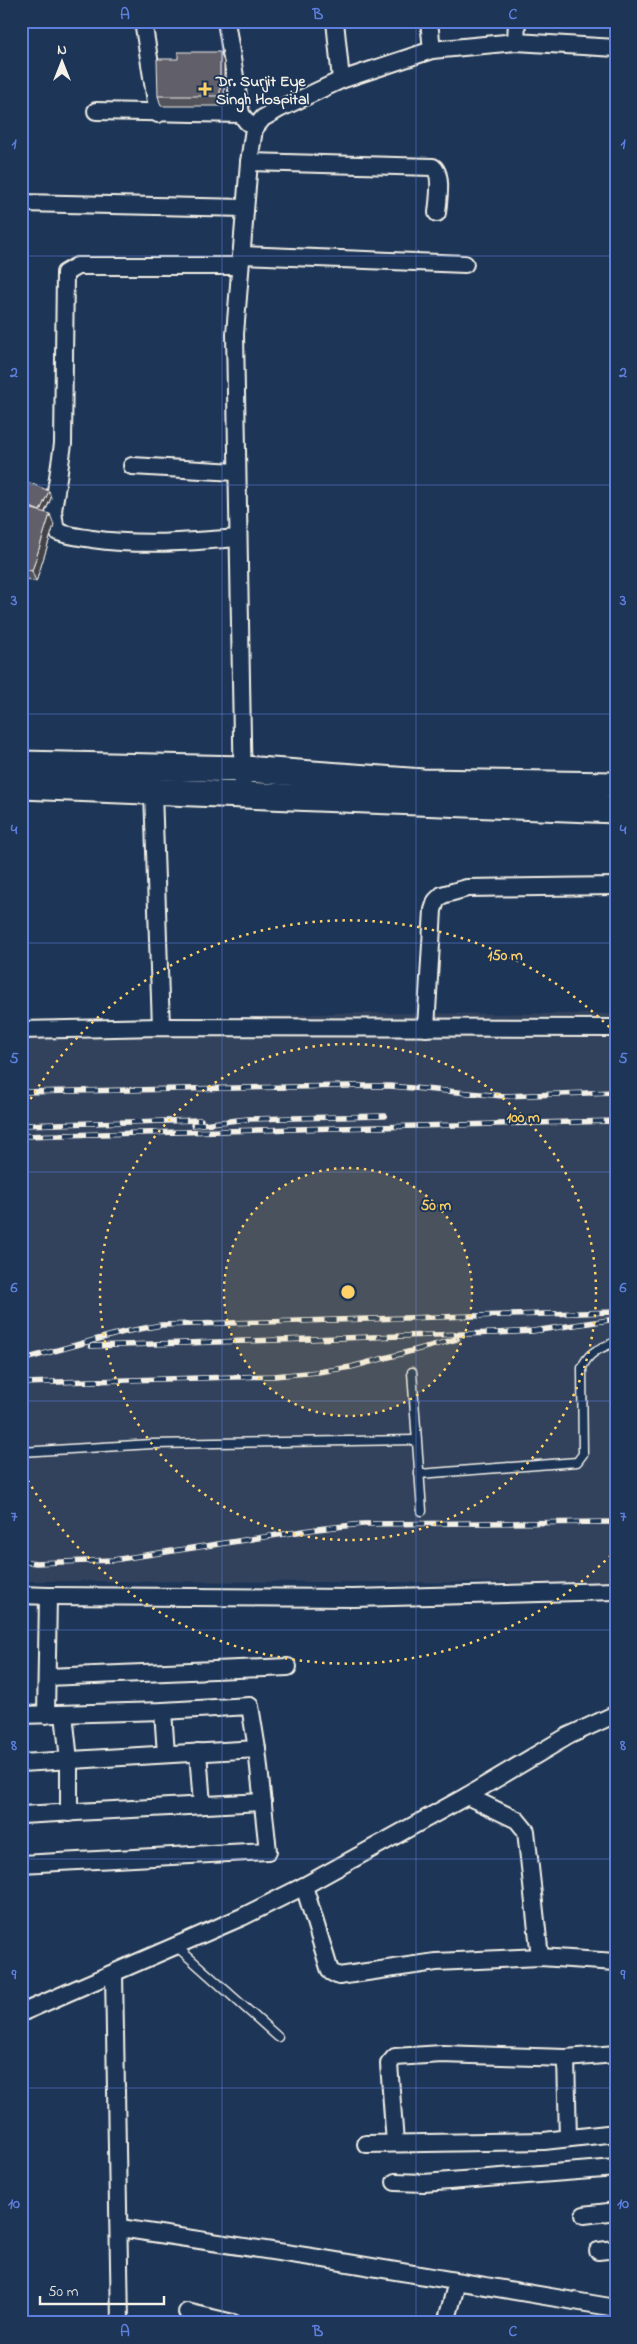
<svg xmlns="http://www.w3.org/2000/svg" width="637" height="2344" viewBox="0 0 637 2344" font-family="'Indie Flower',sans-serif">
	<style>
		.built { fill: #31425d }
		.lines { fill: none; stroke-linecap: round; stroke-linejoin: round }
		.lane-casing { stroke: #f4f1e8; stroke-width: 11 }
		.street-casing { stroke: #f4f1e8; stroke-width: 20 }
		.primary-casing { stroke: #f4f1e8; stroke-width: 29 }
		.lane { stroke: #1d3557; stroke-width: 8 }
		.street { stroke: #1d3557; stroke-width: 16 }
		.primary { stroke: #1d3557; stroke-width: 25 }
		.rail-casing { stroke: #f4f1e8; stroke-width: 5.5 }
		.rail { stroke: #1d3557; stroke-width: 4; stroke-dasharray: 11; stroke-linecap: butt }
		.wall { fill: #53525b; stroke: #f4f1e8 }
		.shaded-wall { fill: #43424a; stroke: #f4f1e8 }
		.building { fill: #605f6a; stroke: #f4f1e8 }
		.grid { fill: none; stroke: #5e7fdd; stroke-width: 1; stroke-opacity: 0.55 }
		.ring { fill: none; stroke: #ffd166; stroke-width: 2.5; stroke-dasharray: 2.5 5 }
		.poi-dot { fill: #ffd166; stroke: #1d3557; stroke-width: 2 }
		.labels { text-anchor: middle; stroke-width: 4; stroke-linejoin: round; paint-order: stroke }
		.poi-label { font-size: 16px; font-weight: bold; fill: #f4f1e8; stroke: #1d3557; text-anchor: start }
		.centre { fill: #ffd166; stroke: #1d3557; stroke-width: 2.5 }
		.ring-label { font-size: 15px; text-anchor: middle; font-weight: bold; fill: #ffd166; stroke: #1d3557; stroke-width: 4; stroke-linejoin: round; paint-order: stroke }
		.neatline { fill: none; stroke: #5e7fdd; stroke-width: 2 }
		.grid-label { font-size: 16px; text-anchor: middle; font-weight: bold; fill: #5e7fdd }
	</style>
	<rect width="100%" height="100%" fill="#1d3557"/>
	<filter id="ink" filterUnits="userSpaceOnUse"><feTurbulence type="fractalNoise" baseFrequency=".02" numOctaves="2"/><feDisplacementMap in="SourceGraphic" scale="10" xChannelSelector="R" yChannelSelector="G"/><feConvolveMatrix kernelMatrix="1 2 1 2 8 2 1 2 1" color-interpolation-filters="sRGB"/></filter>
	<g filter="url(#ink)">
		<polygon class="built" points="338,1013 616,1014 616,1583 21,1581 21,1029"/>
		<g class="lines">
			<g class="lane-casing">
				<g id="lane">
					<polyline points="412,1372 422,1511"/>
					<polyline points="21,1452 152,1444 416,1440"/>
					<path d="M419,1474L577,1462L583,1454L582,1368C588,1352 600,1348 616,1342"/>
					<polyline points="176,1946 278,2037"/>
				</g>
			</g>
			<g class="street-casing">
				<g id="street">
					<polyline points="143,21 158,114"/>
					<polyline points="226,21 241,114 247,122"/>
					<polyline points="335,21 341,80"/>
					<polyline points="429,21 432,50"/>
					<polyline points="516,42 517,21"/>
					<polyline points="96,111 241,114"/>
					<path d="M249,162L433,167C443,174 438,201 437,213"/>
					<polyline points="22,203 245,208"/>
					<polyline points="241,255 465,264"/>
					<polyline points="132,466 236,472"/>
					<path d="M238,538C189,542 141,546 92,539C81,537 69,536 58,532L55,526L53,511L63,444L65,273L77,266H240"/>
					<polyline points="153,792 161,1027"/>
					<polyline points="243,796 235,334 249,162 254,129 263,118 279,109 341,80 432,50 516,42 616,48"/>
					<polyline points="426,1028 433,910 436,901 442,895 467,888 616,886"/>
					<polyline points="21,1030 161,1027 616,1028"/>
					<polyline points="21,1595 48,1596 46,1715"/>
					<polyline points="48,1596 354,1598 616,1591"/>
					<polyline points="47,1677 288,1667"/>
					<polyline points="163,1711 166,1754"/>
					<polyline points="64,1714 69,1760 69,1813"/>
					<polyline points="21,1715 163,1711 250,1706 257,1749 268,1851 21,1864"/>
					<polyline points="198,1752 202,1805"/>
					<polyline points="21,1763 257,1749"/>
					<polyline points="467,1796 517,1820 526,1831 540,1957"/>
					<polyline points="21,1815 263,1802"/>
					<polyline points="304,1886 329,1968 331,1972 339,1976 436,1962 540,1957 616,1962"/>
					<polyline points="114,1973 120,2323"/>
					<polyline points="21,2013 242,1917 304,1886 467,1796 568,1736 616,1714"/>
					<polyline points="566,2058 568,2138"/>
					<polyline points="395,2143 389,2064 395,2057 442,2054 566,2058 616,2054"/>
					<polyline points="366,2144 544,2141 616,2133"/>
					<polyline points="395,2182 424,2183 616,2168"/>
					<polyline points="584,2215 616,2211"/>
					<polyline points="120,2228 318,2258 616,2308"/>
					<polyline points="598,2251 616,2249"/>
					<polyline points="187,2312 233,2323"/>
					<polyline points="446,2323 457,2282"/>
				</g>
			</g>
			<g class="primary-casing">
				<g id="primary">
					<polyline points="21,764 244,769 423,782 616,785"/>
					<polyline points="21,786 616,810"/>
				</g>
			</g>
			<use href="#lane" class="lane"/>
			<use href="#street" class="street"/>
			<use href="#primary" class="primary"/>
			<g class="rail-casing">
				<g id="rail">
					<polyline points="21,1092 349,1086 390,1086 503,1096 616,1092"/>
					<polyline points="21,1125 201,1120"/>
					<polyline points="193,1125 248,1119 385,1116"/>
					<polyline points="21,1136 616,1121"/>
					<polyline points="91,1346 495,1333 533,1331 616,1319"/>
					<polyline points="21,1360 124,1332 161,1325 616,1312"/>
					<polyline points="21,1383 274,1376 318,1372 351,1367 457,1339"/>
					<polyline points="21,1561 36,1563 113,1560 317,1529 363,1524 616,1522"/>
				</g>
			</g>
			<use href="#rail" class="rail"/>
		</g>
		<g class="wall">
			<polygon points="224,62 224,106 161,106 158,96"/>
			<polygon points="21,479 51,498 45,513 54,525 36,582 21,577"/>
		</g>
		<g class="shaded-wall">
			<polygon points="220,52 224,62 224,106 220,96"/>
			<polygon points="49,491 51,498 42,518 40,511"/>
			<polygon points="50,514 54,525 36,582 32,571"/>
		</g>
		<g class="building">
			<polygon points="178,52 220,52 220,96 158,96 157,59 178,59"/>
			<polygon points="21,479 49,491 40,511 21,503"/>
			<polygon points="21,506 50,514 32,571 21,568"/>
		</g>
	</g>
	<path class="grid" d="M222,21V2323M416,21V2323M21,256H616M21,485H616M21,714H616M21,943H616M21,1172H616M21,1401H616M21,1630H616M21,1859H616M21,2088H616"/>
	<circle cx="348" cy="1292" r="124" fill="#ffd166" fill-opacity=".12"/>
	<g class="ring">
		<circle cx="348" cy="1292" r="124"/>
		<circle cx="348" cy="1292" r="248"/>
		<path d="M616 1550A372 372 0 0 1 23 1472M23 1112A372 372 0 0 1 616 1034"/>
	</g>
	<path class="poi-dot" d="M202.5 81.5h5v5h5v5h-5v5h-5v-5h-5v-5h5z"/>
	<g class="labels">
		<g class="poi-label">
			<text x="216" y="86">Dr. Surjit Eye<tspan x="216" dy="18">Singh Hospital</tspan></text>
		</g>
	</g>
	<circle cx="348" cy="1292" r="8" class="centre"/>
	<g class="ring-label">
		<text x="505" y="960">150 m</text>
		<text x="523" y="1122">100 m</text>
		<text x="436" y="1210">50 m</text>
	</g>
	<rect width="637" height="2344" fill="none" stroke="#1d3557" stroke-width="55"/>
	<g transform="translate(62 62)" stroke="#1d3557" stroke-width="4" paint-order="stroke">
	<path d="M0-4L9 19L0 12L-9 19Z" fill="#f4f1e8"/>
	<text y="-8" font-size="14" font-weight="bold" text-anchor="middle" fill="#f4f1e8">N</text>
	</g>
	<path d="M40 2296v8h124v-8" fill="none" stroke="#f4f1e8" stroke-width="2.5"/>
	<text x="48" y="2296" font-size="15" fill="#f4f1e8" stroke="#1d3557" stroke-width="4" paint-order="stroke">50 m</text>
	<rect x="28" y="28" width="582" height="2288" class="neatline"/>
	<g class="grid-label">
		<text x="125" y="19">A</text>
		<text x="318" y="19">B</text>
		<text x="513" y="19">C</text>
		<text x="14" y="148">1</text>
		<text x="623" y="148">1</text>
		<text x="14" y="377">2</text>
		<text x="623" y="377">2</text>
		<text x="14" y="605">3</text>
		<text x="623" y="605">3</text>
		<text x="14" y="834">4</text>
		<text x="623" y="834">4</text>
		<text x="14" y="1063">5</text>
		<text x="623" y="1063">5</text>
		<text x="14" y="1292">6</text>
		<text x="623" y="1292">6</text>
		<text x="14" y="1521">7</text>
		<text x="623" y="1521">7</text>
		<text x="14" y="1750">8</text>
		<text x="623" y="1750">8</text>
		<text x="14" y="1979">9</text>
		<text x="623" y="1979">9</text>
		<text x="14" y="2208">10</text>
		<text x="623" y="2208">10</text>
		<text x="125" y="2336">A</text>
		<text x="318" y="2336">B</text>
		<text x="513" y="2336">C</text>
	</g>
</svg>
